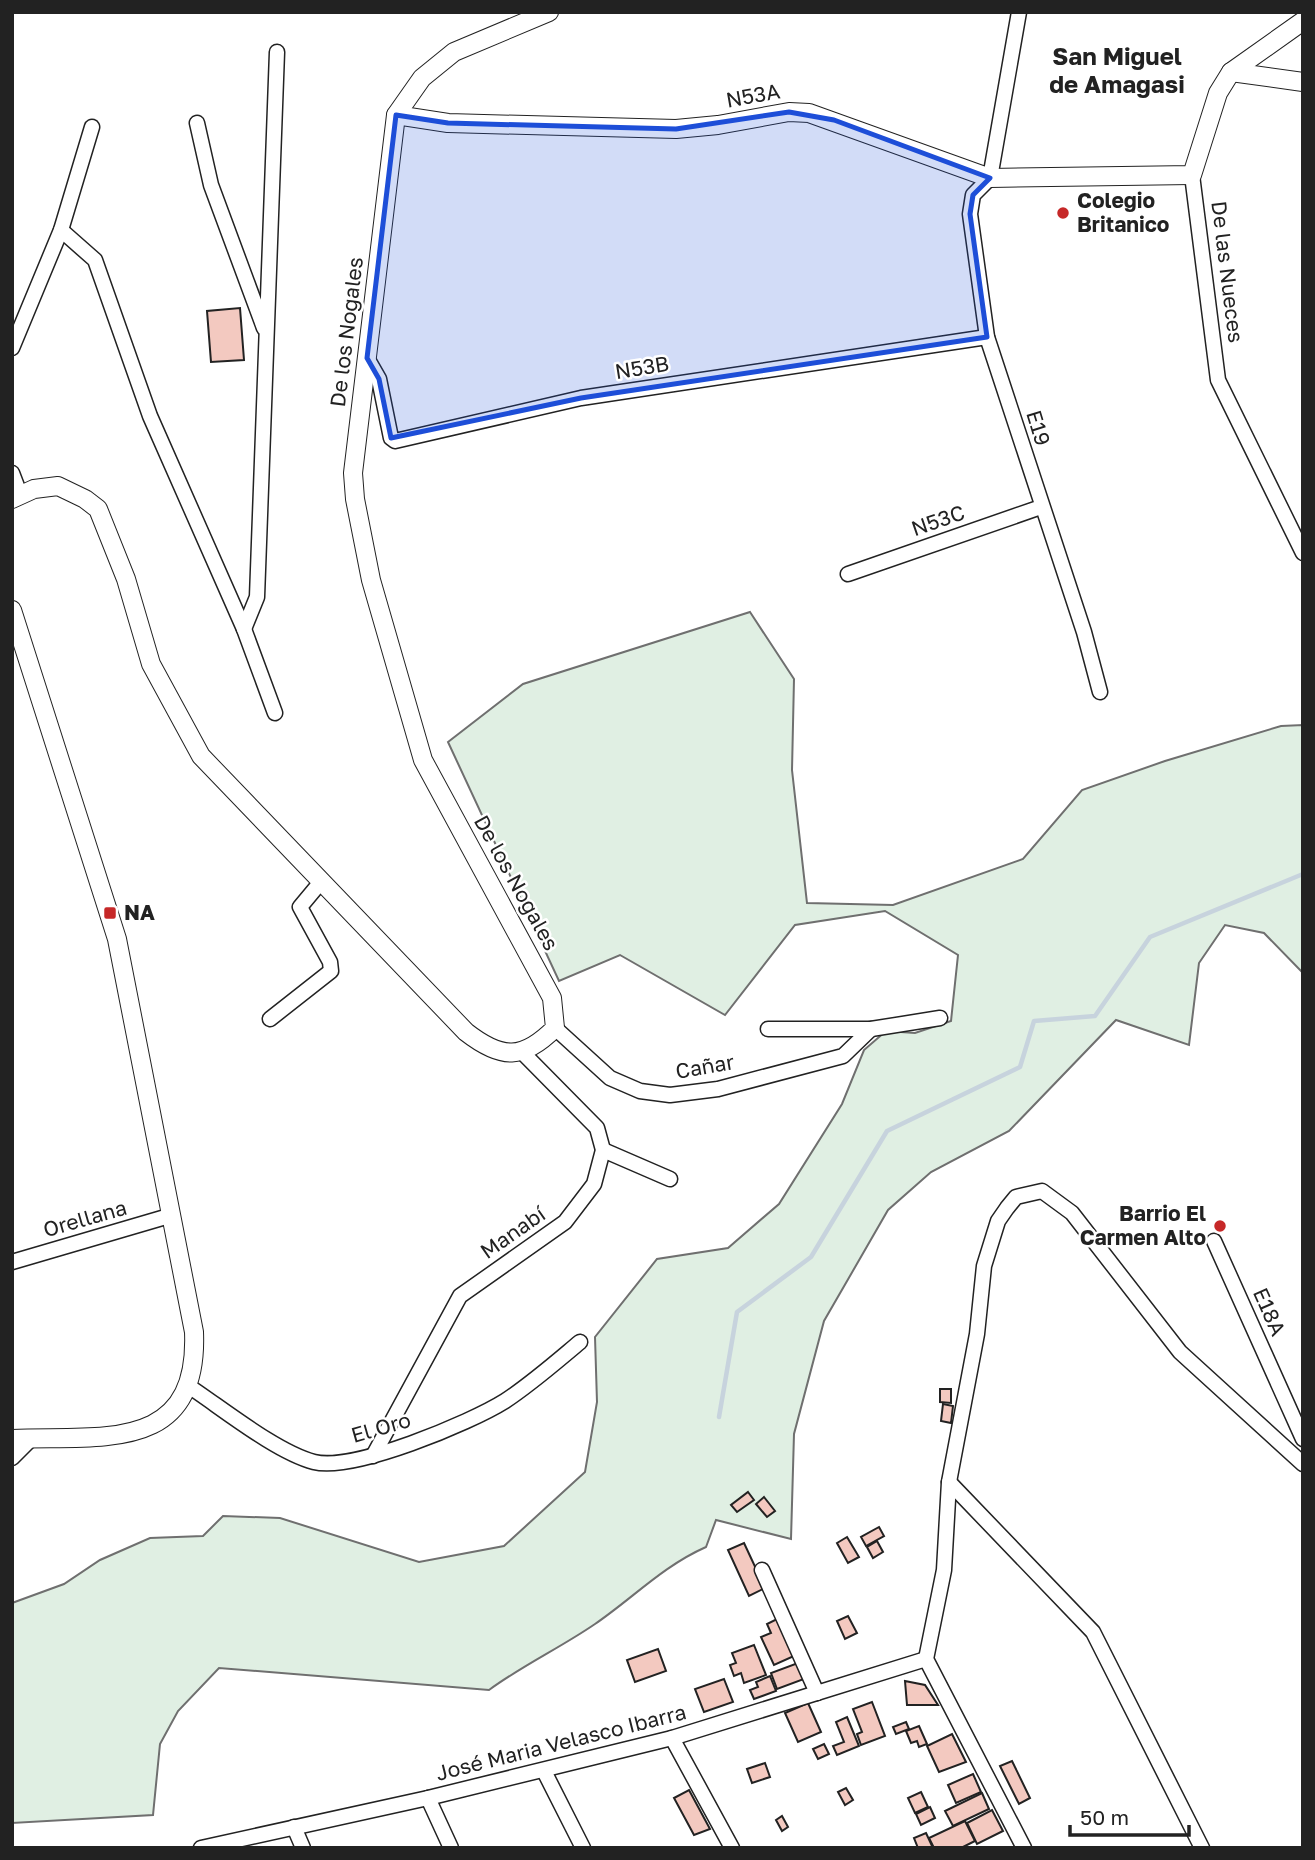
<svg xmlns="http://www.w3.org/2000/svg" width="1315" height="1860" viewBox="0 0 1315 1860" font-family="'Golos Text',sans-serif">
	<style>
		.green { fill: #e0efe3; stroke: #6f6f6f; stroke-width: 2 }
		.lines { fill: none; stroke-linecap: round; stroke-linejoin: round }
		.stream { stroke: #c7d3dd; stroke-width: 4.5 }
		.building { fill: #f3c9c0; stroke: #222; stroke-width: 2 }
		.minor-casing { stroke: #222; stroke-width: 17 }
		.tertiary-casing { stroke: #222; stroke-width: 20 }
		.minor { stroke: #fff; stroke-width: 14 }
		.tertiary { stroke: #fff; stroke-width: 18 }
		.marked { fill: #1d4ed8; fill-opacity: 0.2; stroke: #1d4ed8; stroke-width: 5; stroke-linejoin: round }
		.poi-dot { fill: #c62828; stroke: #fff; stroke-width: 2.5 }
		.labels { text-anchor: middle; stroke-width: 5; stroke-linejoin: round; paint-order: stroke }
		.street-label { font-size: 21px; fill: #222; stroke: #fff }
		.poi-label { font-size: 21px; font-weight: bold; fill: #222; stroke: #fff; text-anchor: start }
		.quarter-label { font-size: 24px; font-weight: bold; fill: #222; stroke: #fff }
	</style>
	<rect width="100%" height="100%" fill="#fff"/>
	<path class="green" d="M750,612L794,679L792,770L807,903L893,905L1023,859L1082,790L1165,761L1281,726L1303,725V973L1264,933L1225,925L1199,963L1189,1045L1116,1020L1009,1131L931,1172L888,1210L824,1321L794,1434L791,1539L716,1520L706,1547C663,1566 633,1598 595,1624C560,1648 523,1665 489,1690L219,1668L178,1711L160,1744L153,1815L12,1823V1603L64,1584L100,1560L150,1538L203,1536L223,1516L280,1518L419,1562L504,1546L585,1472L597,1402L595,1337L657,1259L728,1248L779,1204L842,1104L864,1050L886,1031L915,1033L951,1021L958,955L885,911L795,925L725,1015L620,955L559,981L448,742L523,684Z"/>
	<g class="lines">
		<polyline class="stream" points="719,1417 737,1312 811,1257 887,1131 1020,1067 1034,1021 1095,1016 1150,937 1303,874"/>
	</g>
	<g class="building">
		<polygon points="240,308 244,360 211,362 207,311"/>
		<polygon points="940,1389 951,1389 951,1403 940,1402"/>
		<polygon points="943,1404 953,1406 951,1423 941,1421"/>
		<polygon points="748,1492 754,1500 737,1512 731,1505"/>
		<polygon points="764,1497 775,1511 767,1517 756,1504"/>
		<polygon points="879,1527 884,1536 866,1546 861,1537"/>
		<polygon points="847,1537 859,1557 848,1563 837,1543"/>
		<polygon points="877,1541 883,1552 873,1558 867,1547"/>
		<polygon points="744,1543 765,1588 749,1596 728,1550"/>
		<polygon points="848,1616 857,1633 845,1639 837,1621"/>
		<polygon points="777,1619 794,1656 774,1665 761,1637 771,1633 767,1624"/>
		<polygon points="754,1645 766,1675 744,1683 741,1673 734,1676 730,1665 736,1663 732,1653"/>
		<polygon points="658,1649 666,1671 635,1682 627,1660"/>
		<polygon points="798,1663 804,1679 777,1689 771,1673"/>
		<polygon points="770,1676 776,1691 754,1699 750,1690 758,1687 756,1682"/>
		<polygon points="724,1679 733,1702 704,1712 695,1689"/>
		<polygon points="905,1681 925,1685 938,1705 907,1705"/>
		<polygon points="872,1702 885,1736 861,1745 857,1734 862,1732 853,1709"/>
		<polygon points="808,1703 821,1732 798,1742 785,1713"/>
		<polygon points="847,1717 859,1746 837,1755 833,1746 844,1742 836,1722"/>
		<polygon points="906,1722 909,1729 896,1734 893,1727"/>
		<polygon points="919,1726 927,1744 919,1747 917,1741 911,1743 906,1731"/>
		<polygon points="952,1734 966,1762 939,1772 927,1746"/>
		<polygon points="824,1744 829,1754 818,1759 813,1749"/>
		<polygon points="1012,1761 1030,1798 1019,1804 1000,1766"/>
		<polygon points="765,1763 770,1777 752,1783 747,1769"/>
		<polygon points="973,1774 981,1792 956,1803 948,1785"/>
		<polygon points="846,1788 853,1800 845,1805 838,1792"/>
		<polygon points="689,1790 710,1829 694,1835 674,1798"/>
		<polygon points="921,1792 928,1807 915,1813 908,1798"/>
		<polygon points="982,1793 989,1809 953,1826 945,1811"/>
		<polygon points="930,1807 935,1818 921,1825 916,1814"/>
		<polygon points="992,1810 1003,1831 977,1844 967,1823"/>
		<polygon points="782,1816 788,1827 782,1831 776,1820"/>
		<polygon points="965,1821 975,1841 961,1848 934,1848 929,1838"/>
		<polygon points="926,1833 933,1848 918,1848 914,1838"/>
	</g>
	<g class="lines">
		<g class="minor-casing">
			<g id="minor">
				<polyline points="1019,12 990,178 973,195 970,214 987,337 1084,632 1100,692"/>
				<polyline points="197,123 211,185 264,328"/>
				<polyline points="1192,175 1218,380 1303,553"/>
				<polyline points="61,230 95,260 150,416 244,629 275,713"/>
				<polyline points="12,348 61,230 92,127"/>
				<polyline points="367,358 379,379 391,438 395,441 581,398 987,337"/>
				<polyline points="12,473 20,494"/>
				<polyline points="848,574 1041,507"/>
				<polyline points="244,629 257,597 277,52"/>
				<polyline points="270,1019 331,971 330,962 300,907 320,883"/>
				<polyline points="555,1028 610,1078 640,1091 670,1095 718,1089 843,1056 871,1029"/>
				<polyline points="768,1029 871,1029 940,1018"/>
				<polyline points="603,1150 670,1179"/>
				<polyline points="1214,1241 1303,1439"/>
				<polyline points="12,1262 169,1216"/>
				<path d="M187,1385C222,1408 276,1452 314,1462C353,1472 470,1423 505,1401C531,1384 556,1362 580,1342"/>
				<polyline points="373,1456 460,1296 565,1222 594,1184 603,1150 597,1128 522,1052"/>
				<polyline points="12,1458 32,1438"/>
				<polyline points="949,1482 1093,1632 1202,1848"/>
				<polyline points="762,1570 817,1693"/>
				<polyline points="672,1738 732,1848"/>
				<polyline points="544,1771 583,1848"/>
				<polyline points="428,1798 451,1848"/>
				<polyline points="294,1827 303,1848"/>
				<polyline points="201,1848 428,1798 672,1738 926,1659"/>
				<polyline points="1024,1848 926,1659 944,1570 949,1482 977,1334 984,1266 998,1221 1007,1208 1016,1197 1042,1191 1072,1213 1180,1352 1303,1464"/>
			</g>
		</g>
		<g class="tertiary-casing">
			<g id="tertiary">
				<polyline points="1231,72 1303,82"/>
				<polyline points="396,115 448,123 676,129 718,125 789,112 809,113 990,178 1192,175 1218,93 1231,72 1303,21"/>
				<path d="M12,499L34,489L58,486L85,499L98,509L126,579L151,664L201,756L466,1032C502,1060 523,1060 555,1028L552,998L423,760L371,580L355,499L353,473L396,115L422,78L454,52L549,12"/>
				<path d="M12,610L117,939L194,1332C199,1455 100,1435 12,1439"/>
			</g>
		</g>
		<use href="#minor" class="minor"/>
		<use href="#tertiary" class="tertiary"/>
	</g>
	<path class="marked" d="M789,112L834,120L990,178L973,195L970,214L987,337L581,398L391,438L379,379L367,358L396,115L448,123L676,129Z"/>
	<g class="poi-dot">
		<circle cx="1063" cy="213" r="7"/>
		<rect x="103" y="906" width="14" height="14" rx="3.5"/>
		<circle cx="1220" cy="1226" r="7"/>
	</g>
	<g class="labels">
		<g class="street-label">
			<text transform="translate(753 96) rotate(-10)" y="7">N53A</text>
			<text transform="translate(1227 272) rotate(83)" y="7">De las Nueces</text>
			<text transform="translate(347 332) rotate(-83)" y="7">De los Nogales</text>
			<text transform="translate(642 368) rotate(-9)" y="7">N53B</text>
			<text transform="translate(1038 428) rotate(73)" y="7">E19</text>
			<text transform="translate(938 521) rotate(-19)" y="7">N53C</text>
			<text transform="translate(516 883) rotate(61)" y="7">De los Nogales</text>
			<text transform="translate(705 1067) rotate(-10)" y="7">Cañar</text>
			<text transform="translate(85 1219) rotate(-16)" y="7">Orellana</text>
			<text transform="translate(513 1233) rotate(-35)" y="7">Manabí</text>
			<text transform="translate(1269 1312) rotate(66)" y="7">E18A</text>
			<text transform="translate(381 1428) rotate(-16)" y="7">El Oro</text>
			<text transform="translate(561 1743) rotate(-14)" y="7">José Maria Velasco Ibarra</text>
		</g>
		<g class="poi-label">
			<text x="1077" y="208">Colegio<tspan x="1077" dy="24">Britanico</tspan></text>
			<text x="124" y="920">NA</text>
			<text x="1206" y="1221" text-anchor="end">Barrio El<tspan x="1206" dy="24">Carmen Alto</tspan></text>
		</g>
		<g class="quarter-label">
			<text x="1117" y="65">San Miguel<tspan x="1117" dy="28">de Amagasi</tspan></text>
		</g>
	</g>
	<rect width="1315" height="1860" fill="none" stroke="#222222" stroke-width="28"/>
	<path d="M1070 1825v10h119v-10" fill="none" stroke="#222222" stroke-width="3.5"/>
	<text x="1080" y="1825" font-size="21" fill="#222222" stroke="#ffffff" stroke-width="5" paint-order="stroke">50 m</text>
</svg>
